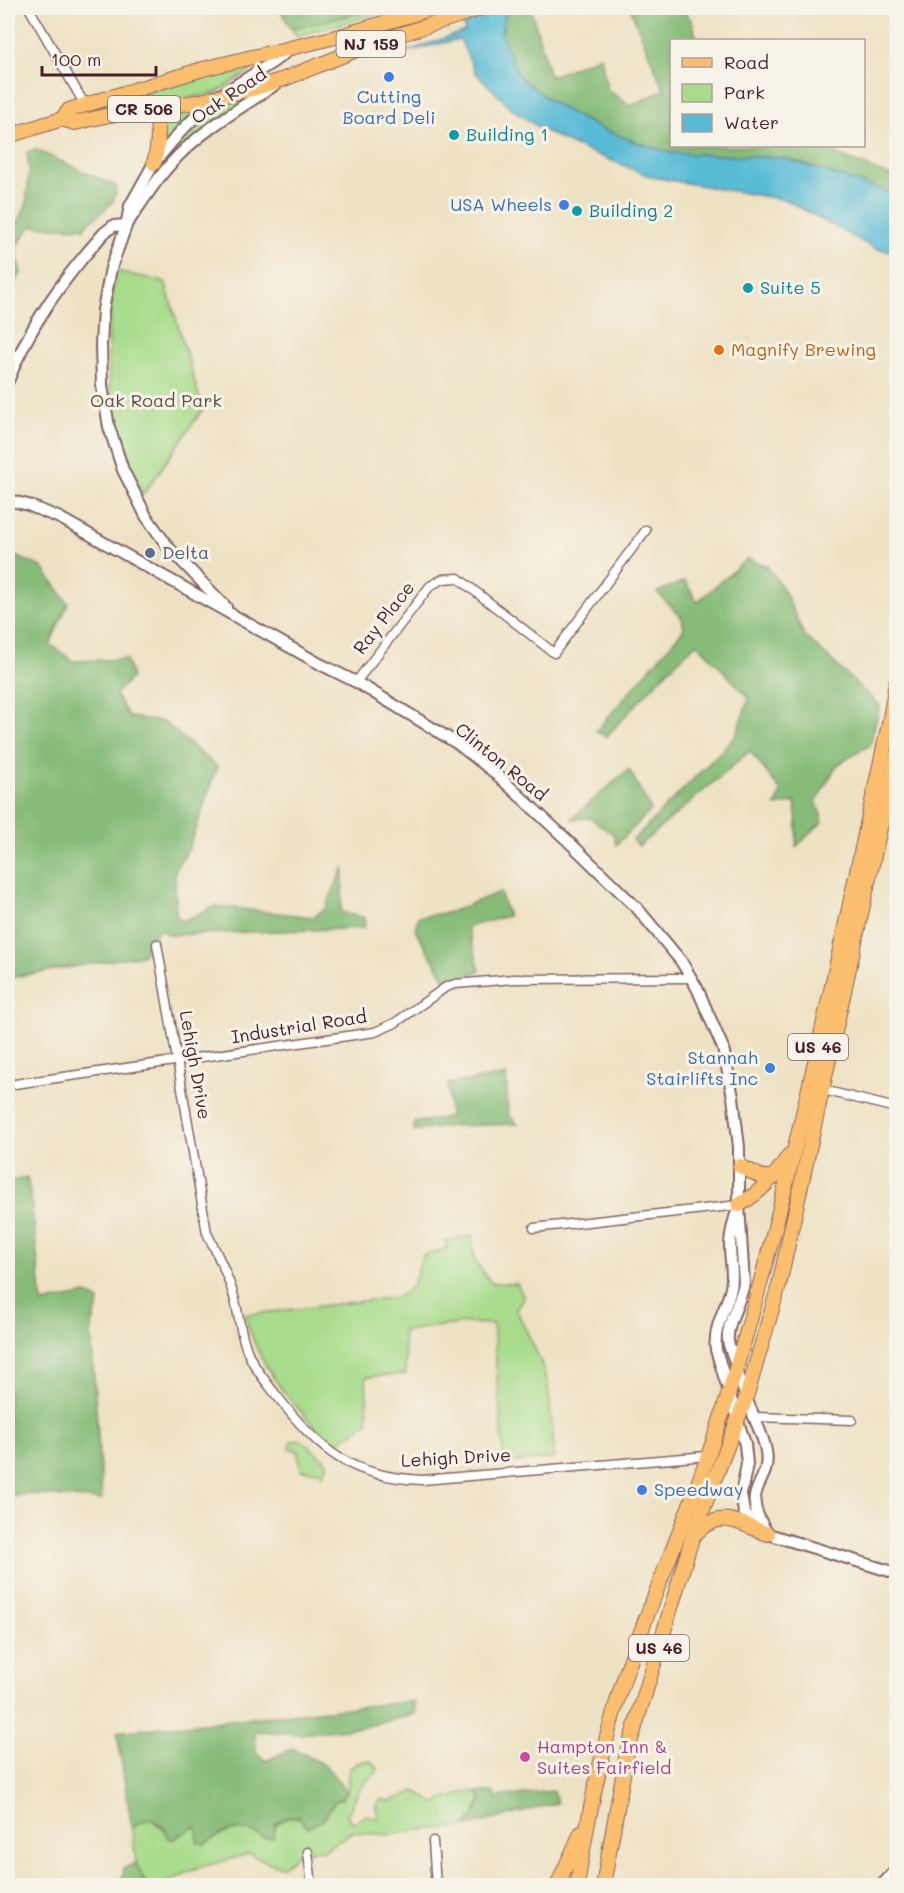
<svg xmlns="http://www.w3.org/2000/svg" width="904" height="1893" viewBox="0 0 904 1893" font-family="Mali,sans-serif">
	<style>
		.green { fill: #a8dc8c; stroke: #797e5c; stroke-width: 1.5 }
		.forest { fill: #86bc78; stroke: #686e52; stroke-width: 1.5 }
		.water { fill: #58bbd6; stroke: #516d80; stroke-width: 1.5 }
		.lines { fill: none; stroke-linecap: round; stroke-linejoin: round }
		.minor-casing { stroke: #836361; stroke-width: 11 }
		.tertiary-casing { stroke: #836361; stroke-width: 14 }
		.primary-casing { stroke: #836361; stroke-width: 16 }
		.trunk-casing { stroke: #836361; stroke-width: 16 }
		.minor { stroke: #fff; stroke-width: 8 }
		.tertiary { stroke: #fff; stroke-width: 10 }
		.primary { stroke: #fbbd6e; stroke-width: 14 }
		.trunk { stroke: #fbbd6e; stroke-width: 14 }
		.shop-dot { fill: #3f7fe0; stroke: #f7f3e8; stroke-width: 2 }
		.culture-dot { fill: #0f9aa8; stroke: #f7f3e8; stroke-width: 2 }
		.food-dot { fill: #e8710a; stroke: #f7f3e8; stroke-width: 2 }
		.service-dot { fill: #5c6f8a; stroke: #f7f3e8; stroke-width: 2 }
		.hotel-dot { fill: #d1479c; stroke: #f7f3e8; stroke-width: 2 }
		.labels { text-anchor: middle; stroke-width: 6; stroke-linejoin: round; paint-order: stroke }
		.shield { fill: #f7f3e8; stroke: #7e5f64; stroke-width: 1.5 }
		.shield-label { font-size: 16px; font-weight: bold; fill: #4a1f2b }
		.street-label { font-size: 18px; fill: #4a1f2b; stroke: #f7f3e8 }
		.shop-label { font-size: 18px; fill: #366cbe; stroke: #f7f3e8; text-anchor: end }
		.culture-label { font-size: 18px; fill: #0d838f; stroke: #f7f3e8; text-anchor: start }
		.food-label { font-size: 18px; fill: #c56008; stroke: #f7f3e8; text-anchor: start }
		.park-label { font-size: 18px; fill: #624e43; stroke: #f7f3e8 }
		.service-label { font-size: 18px; fill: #4e5e75; stroke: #f7f3e8; text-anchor: start }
		.hotel-label { font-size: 18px; fill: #b23c85; stroke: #f7f3e8; text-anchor: start }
	</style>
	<rect width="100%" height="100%" fill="#f7f3e8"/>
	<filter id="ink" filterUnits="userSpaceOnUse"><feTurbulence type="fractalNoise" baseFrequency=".0167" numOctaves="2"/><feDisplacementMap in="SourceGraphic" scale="12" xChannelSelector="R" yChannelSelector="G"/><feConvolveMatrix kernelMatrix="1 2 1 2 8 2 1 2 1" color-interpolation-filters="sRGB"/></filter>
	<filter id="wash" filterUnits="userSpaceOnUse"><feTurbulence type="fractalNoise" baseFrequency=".008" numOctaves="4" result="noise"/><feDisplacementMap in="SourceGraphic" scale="24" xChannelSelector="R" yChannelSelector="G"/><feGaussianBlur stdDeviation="1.35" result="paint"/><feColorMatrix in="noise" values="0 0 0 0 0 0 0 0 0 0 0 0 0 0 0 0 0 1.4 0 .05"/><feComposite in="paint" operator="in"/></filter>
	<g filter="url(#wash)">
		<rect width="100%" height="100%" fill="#eee2c4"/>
		<g class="green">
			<polygon points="282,8 399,8 296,36"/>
			<polygon points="270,58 216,93 74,118 72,114 168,84"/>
			<polygon points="251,96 145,192 159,165 178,141 215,105"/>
			<polygon points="198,107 162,149 163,112"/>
			<path d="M115,271L165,282L203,409L143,495C136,479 129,464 123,448C103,390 107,331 115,271Z"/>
			<path d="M472,1235L475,1261L491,1283L517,1284L524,1298L516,1309L541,1362L548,1385L555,1458L504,1463L493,1324L465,1323L403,1331L406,1374L366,1377L368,1422L335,1444C294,1409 258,1368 245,1315L397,1297L412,1287L423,1255L446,1249V1241Z"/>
			<polygon points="301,1440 327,1462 328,1465 323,1475 320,1471 301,1470 298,1451 290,1449 291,1441"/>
			<path d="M367,1760L372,1762L378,1768L376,1773C360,1783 355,1799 347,1816L354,1823L366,1815L378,1819L377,1804L381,1799L391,1801L415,1791C424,1794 428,1801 437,1803L446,1796L448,1798C463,1796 460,1790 477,1792L482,1798L474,1817L465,1827L417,1830L390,1835L352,1832L324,1850L300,1852L283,1866L275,1865L249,1854L197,1868L162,1885H146L136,1863L132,1829L139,1822L151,1819L174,1839L193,1827L197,1829L204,1844C225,1832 240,1822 263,1838C285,1813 291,1815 322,1821C326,1815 330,1805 336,1801C342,1797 339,1802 344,1796C355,1785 335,1767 367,1760Z"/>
		</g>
		<g class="forest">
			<polygon points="279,8 381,8 291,29"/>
			<polygon points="507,8 531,9 550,77 601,56 607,89 630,106 664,90 630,8 681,8 692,21 697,40 672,40 672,146 825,146 835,154 896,178 896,195 784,158 671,153 635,142 597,127 553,103 518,76 501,34"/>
			<path d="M36,150L116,186C118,207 96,213 84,228L31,226L16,247L21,273L8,294V231L15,228L26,206L29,170L27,152Z"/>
			<polygon points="8,553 42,567 68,603 50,644 73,661 126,659 132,677 115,694 129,717 164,722 217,767 189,848 175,870 176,916 183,921 216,906 313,917 325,909 344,867 341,912 365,918 364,928 169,935 159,929 142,955 8,978"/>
			<polygon points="747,559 767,566 784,590 804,635 880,706 870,745 837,765 816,801 823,821 796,847 797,824 795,802 776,806 781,791 750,751 639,846 633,840 735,737 749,698 697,643 666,672 606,737 596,731 684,629 682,618 657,592 685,581 697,602"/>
			<polygon points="629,769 651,810 616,845 614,835 590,818 572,819"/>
			<polygon points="500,892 508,916 467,927 480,971 447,982 415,930 418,917 451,912"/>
			<polygon points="506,1075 508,1115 518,1124 451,1126 414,1131 414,1123 450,1117 448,1084"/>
			<polygon points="27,1177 32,1206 42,1303 87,1294 99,1301 91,1330 102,1500 27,1494 8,1497 8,1182"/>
			<path d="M414,1701L415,1714L364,1727L299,1734L255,1731L256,1752L266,1761L293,1748L326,1766L347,1792L343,1798L335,1801L322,1821L308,1827L298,1816L283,1819L276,1823L273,1838C262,1839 263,1836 254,1833C234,1825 221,1834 204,1844L197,1842V1829L193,1827L174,1839H169L165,1829L151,1819L139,1822L132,1829L117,1732Z"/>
			<polygon points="553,1791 557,1803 465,1827 474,1817 482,1798 477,1792 493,1792 497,1797"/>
			<polygon points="136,1863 146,1885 121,1885 124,1868"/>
		</g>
		<polygon class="water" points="507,8 501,34 518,76 553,103 597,127 635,142 671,153 784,158 896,195 896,252 876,249 786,200 652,177 571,144 541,129 512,109 475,72 460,39 402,53 465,31 463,23"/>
	</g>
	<g filter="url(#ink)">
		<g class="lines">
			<g class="minor-casing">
				<g id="minor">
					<polyline points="29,8 85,105"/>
					<polyline points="356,682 430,586 443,579 458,578 554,653 646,530"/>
					<path d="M157,944L207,1233C217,1254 228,1274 234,1297C239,1314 240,1333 247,1350C253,1367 267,1383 277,1396C320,1451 350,1477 422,1480L707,1456"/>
					<polyline points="8,1085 375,1032 395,1023 446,987 455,984 514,979 691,978"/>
					<polyline points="823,1090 896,1108"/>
					<polyline points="534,1228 739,1205"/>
					<polyline points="754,1417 852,1420"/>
					<polyline points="433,1841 436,1886"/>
					<polyline points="308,1852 312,1886"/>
				</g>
			</g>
			<g class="tertiary-casing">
				<g id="tertiary">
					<path d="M129,221C145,198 159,175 179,155C208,126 243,107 276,84"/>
					<path d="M8,381C30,324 64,278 104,233L113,226L126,225"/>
					<path d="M8,500L28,505L60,518L320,664L356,682L429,726L458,744L494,772L567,840L637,908L681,961L697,988L723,1048L733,1097L739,1147V1205L744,1283C741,1302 726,1323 728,1341C729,1347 732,1353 734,1359C739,1377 744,1395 752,1412C757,1425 764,1438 766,1451C772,1487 736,1486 768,1534"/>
					<polyline points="226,607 168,547 146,516 123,470 109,427 102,385 101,344 103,310 111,268 126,226 130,206 154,163 181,131 214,99 273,62 289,50"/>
					<path d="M736,1214C733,1224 730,1234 730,1246C730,1260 734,1274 731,1288C726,1310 713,1326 716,1350L745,1444L747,1464L741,1494L744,1512L752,1522L768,1534L896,1573"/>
					<polyline points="881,1886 896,1870"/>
				</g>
			</g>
			<g class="primary-casing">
				<g id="primary">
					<path d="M153,107C160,127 159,143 154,163"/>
					<polyline points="62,119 69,110 203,69 340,36 434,8"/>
					<polyline points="8,136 62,119 75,123 109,115 196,102 252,89 284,79 374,43 482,8"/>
				</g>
			</g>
			<g class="trunk-casing">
				<g id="trunk">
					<polyline points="740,1166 762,1177 775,1177"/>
					<path d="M739,1205C761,1192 775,1177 789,1155"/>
					<path d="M695,1534C721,1508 738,1523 768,1534"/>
					<polyline points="557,1886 581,1833"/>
					<path d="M577,1886C589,1808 605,1730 632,1656C664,1567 703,1480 730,1389C796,1171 840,946 889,724L896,683"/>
					<polyline points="603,1886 627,1753 693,1535 746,1398 779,1285 896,756"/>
				</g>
			</g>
			<use href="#minor" class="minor"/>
			<use href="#tertiary" class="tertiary"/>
			<use href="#primary" class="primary"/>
			<use href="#trunk" class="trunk"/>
		</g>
	</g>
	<g class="shop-dot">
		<circle cx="389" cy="77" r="6"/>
		<circle cx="564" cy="205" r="6"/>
		<circle cx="770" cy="1068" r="6"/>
		<circle cx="642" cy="1490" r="6"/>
	</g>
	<g class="culture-dot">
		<circle cx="454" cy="135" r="6"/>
		<circle cx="577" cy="211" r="6"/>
		<circle cx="748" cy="288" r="6"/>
	</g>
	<circle class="food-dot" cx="719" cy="350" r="6"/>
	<circle class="service-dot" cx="150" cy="553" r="6"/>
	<circle class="hotel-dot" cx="525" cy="1757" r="6"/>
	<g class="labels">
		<g class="shield">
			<rect x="336.5" y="31" width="69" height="26" rx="4.5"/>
			<rect x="108" y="96" width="72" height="26" rx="4.5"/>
			<rect x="788" y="1034" width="60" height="26" rx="4.5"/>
			<rect x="629" y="1635" width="60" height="26" rx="4.5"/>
		</g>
		<g class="shield-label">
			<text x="371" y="50">NJ 159</text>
			<text x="144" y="115">CR 506</text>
			<text x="818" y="1053">US 46</text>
			<text x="659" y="1654">US 46</text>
		</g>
		<g class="street-label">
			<text transform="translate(229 96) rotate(-34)" y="6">Oak Road</text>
			<text transform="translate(384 618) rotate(-52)" y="6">Ray Place</text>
			<text transform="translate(501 762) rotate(39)" y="6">Clinton Road</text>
			<text transform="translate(299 1027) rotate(-9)" y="6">Industrial Road</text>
			<text transform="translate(195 1065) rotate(80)" y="6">Lehigh Drive</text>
			<text transform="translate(456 1458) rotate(-3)" y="6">Lehigh Drive</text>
		</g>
		<g class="shop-label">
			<text x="389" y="103" text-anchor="middle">Cutting<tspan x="389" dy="21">Board Deli</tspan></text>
			<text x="552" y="211">USA Wheels</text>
			<text x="758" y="1064">Stannah<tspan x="758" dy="21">Stairlifts Inc</tspan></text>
			<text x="654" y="1496" text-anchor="start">Speedway</text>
		</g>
		<g class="culture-label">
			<text x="466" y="141">Building 1</text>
			<text x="589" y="217">Building 2</text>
			<text x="760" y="294">Suite 5</text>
		</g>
		<g class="food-label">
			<text x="731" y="356">Magnify Brewing</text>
		</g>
		<g class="park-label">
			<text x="156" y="407">Oak Road Park</text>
		</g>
		<g class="service-label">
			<text x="162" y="559">Delta</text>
		</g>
		<g class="hotel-label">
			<text x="537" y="1753">Hampton Inn &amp;<tspan x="537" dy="21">Suites Fairfield</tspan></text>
		</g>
	</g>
	<rect width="904" height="1893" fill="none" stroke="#f7f3e8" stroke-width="30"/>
	<rect x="670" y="39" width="195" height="108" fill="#f7f3e8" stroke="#b29e9c" stroke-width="1.5"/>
	<rect x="682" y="58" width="30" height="9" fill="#fbbd6e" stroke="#b29e9c" stroke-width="1.5"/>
	<text x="724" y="69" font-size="18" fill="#4a1f2b">Road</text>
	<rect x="682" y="84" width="30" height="18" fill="#a8dc8c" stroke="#b29e9c" stroke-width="1.5"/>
	<text x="724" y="99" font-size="18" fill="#4a1f2b">Park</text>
	<rect x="682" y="114" width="30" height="18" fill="#58bbd6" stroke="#b29e9c" stroke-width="1.5"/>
	<text x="724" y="129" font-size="18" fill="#4a1f2b">Water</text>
	<path d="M42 66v9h114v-9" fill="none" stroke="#4a1f2b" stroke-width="3"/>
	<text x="51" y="66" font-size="18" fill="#4a1f2b" stroke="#f7f3e8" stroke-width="4.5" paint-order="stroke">100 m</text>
</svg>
